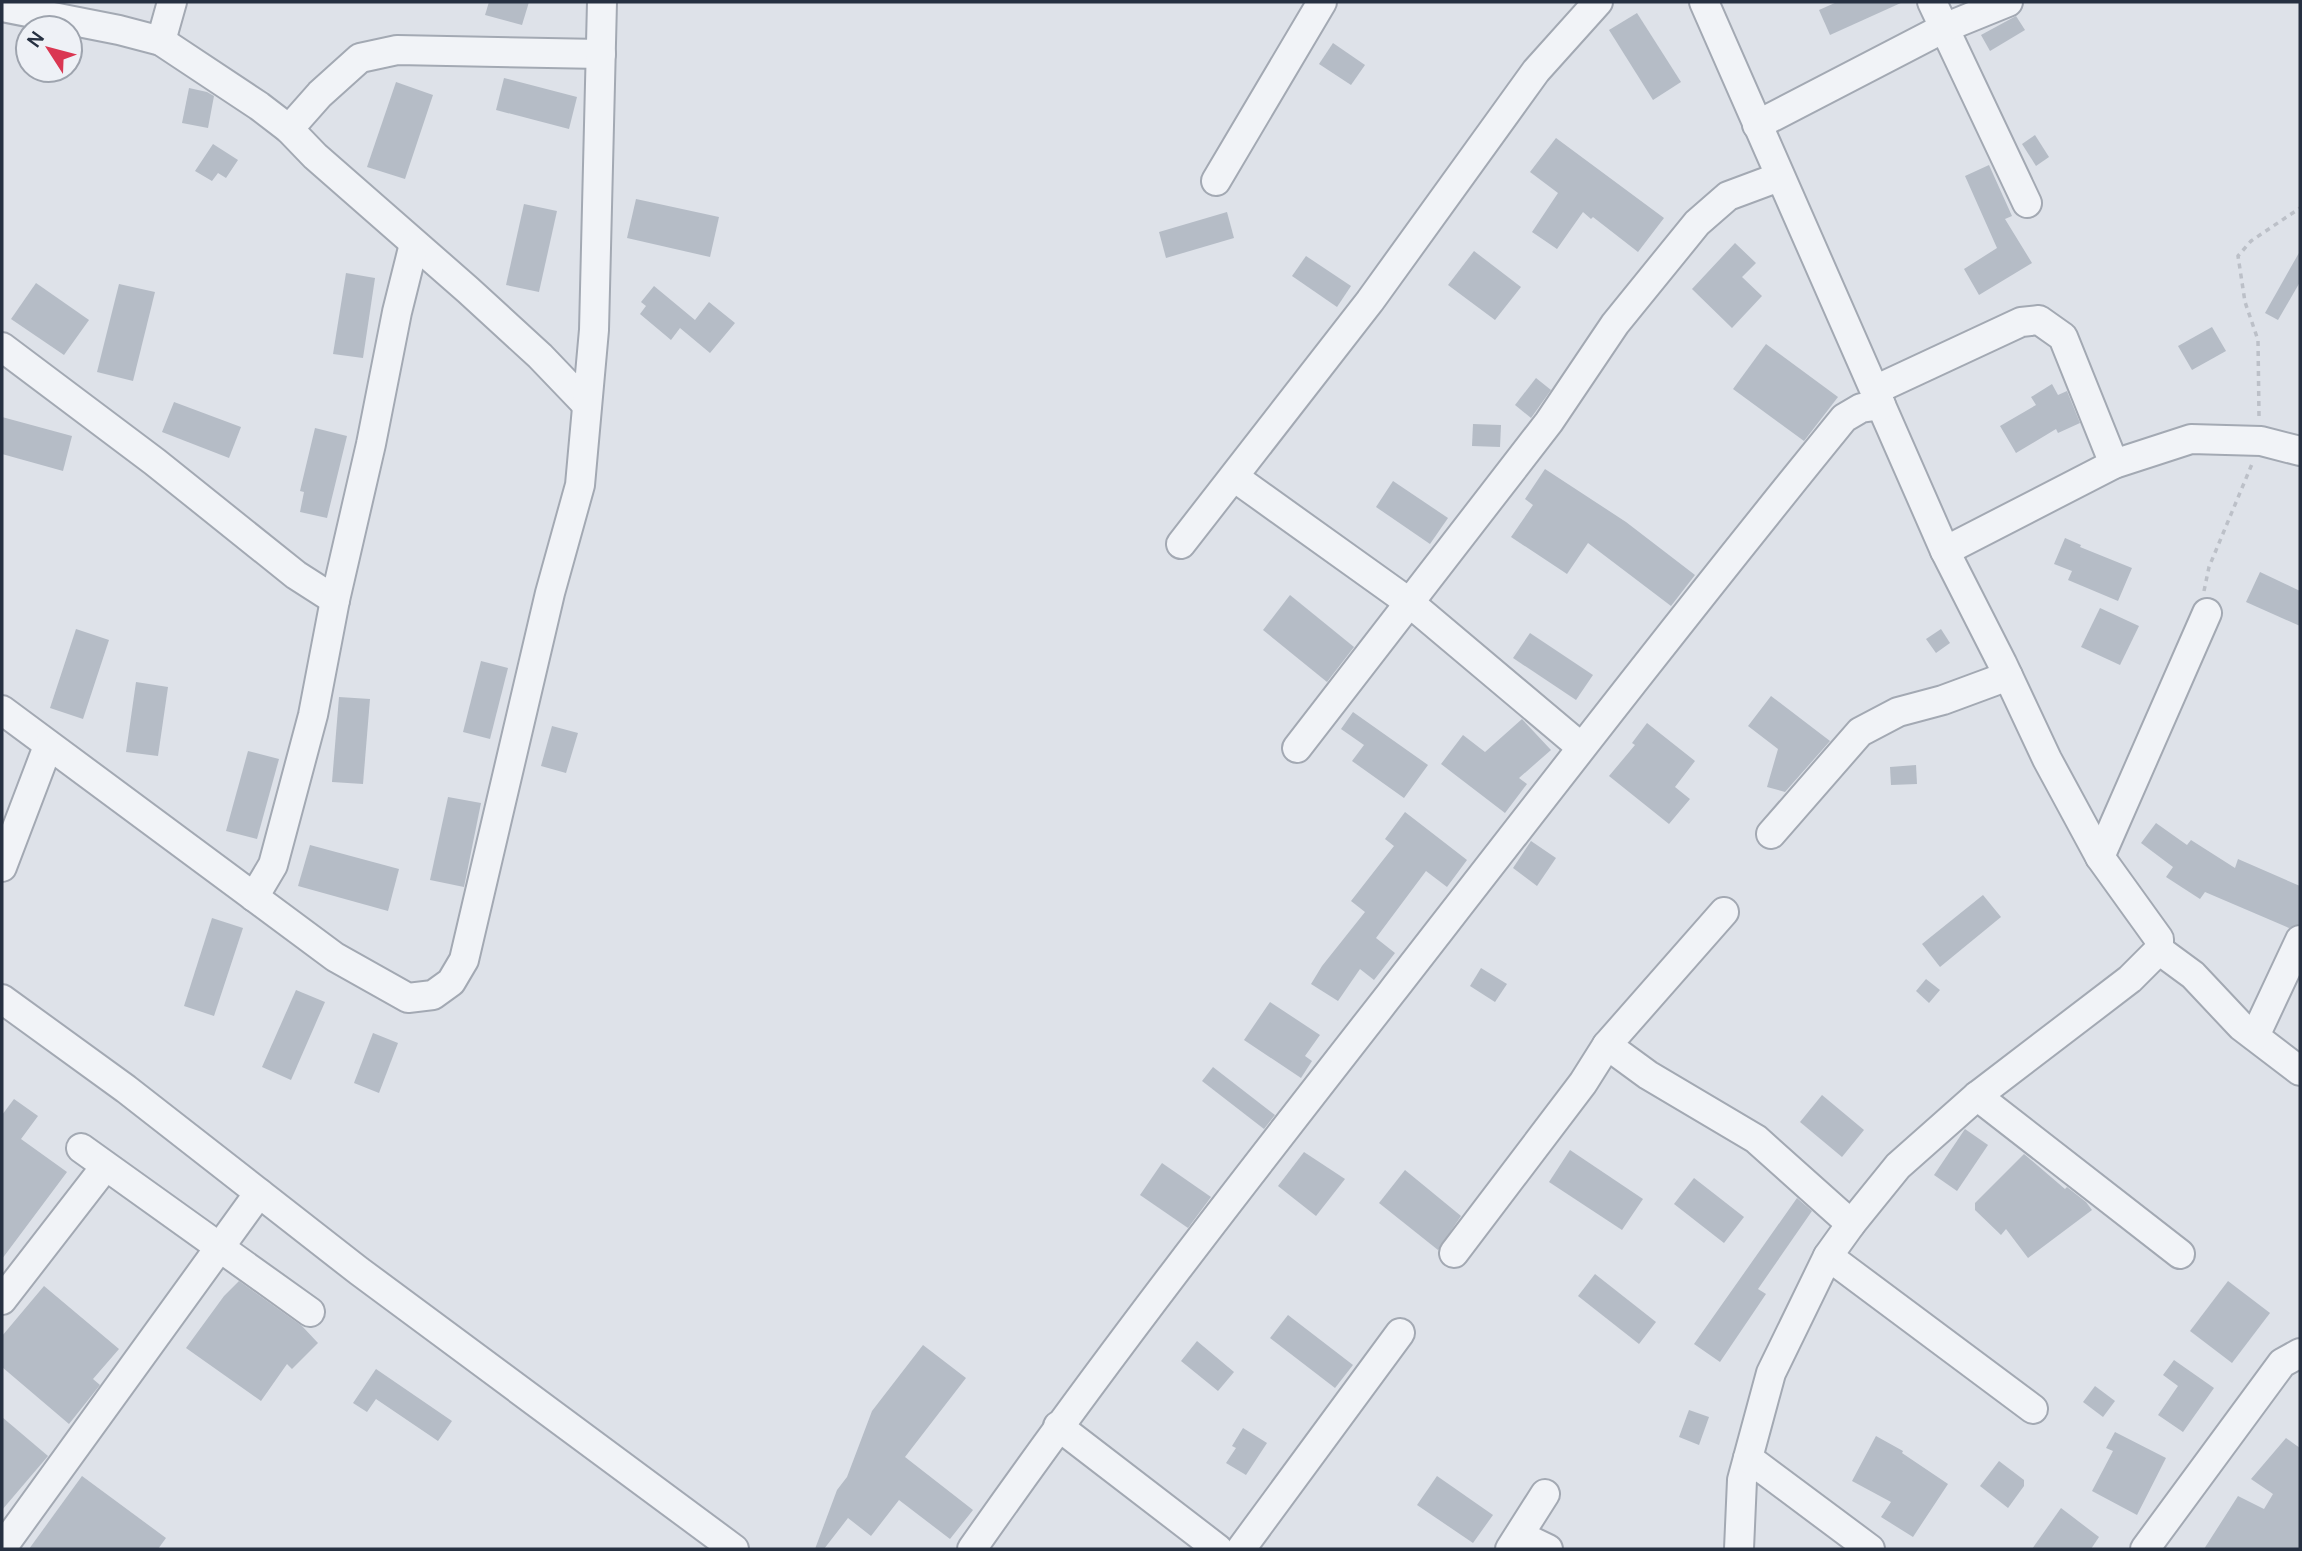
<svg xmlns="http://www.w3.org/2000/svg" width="2302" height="1551" viewBox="0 0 2302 1551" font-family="Manrope,sans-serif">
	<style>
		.building { fill: #b5bcc6 }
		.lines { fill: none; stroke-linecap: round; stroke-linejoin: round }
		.minor-casing { stroke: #a3a9b3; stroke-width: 32 }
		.path { stroke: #bcc0c8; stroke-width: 3.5; stroke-dasharray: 5 5; stroke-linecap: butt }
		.minor { stroke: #f1f3f7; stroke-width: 28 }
	</style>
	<rect width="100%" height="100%" fill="#dee2e9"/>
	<g class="building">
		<polygon points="489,2 529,2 522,25 485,15"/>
		<polygon points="1837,2 1903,2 1830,35 1819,10"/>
		<polygon points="1637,13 1681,82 1653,100 1609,30"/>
		<polygon points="2016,16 2025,30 1990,51 1981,35"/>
		<polygon points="1333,43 1365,65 1351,85 1319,64"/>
		<polygon points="504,78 577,97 569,129 496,110"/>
		<polygon points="396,82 433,95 405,179 367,167"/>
		<polygon points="189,88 207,92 214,96 208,128 182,123"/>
		<polygon points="2035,135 2049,157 2036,166 2022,144"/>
		<polygon points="1556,138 1664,218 1638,252 1593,217 1591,219 1583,212 1557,249 1532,232 1558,193 1530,172"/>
		<polygon points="213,144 238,160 226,178 218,173 212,181 195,171"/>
		<polygon points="1989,165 2012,216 2005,219 2032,263 1979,295 1964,269 1997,248 1965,176"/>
		<polygon points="636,199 719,217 710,257 627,238"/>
		<polygon points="524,204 557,211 539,292 506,285"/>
		<polygon points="1227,212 1234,238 1166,258 1159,232"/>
		<polygon points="1735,243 1756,263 1742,277 1762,296 1732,328 1692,289"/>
		<polygon points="1474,251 1521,287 1495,320 1448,285"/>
		<polygon points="2300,251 2300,282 2278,320 2265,313"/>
		<polygon points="1306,256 1351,286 1337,307 1292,276"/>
		<polygon points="346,273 375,278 363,358 333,354"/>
		<polygon points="36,283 89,320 64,355 11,319"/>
		<polygon points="119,284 155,292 133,381 97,372"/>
		<polygon points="654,286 695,320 709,302 735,323 710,353 680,328 671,340 640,314 646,306 641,302"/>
		<polygon points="2212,327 2226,351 2192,370 2178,346"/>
		<polygon points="1766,344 1838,397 1804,441 1733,389"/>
		<polygon points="1536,378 1551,390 1531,418 1515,405"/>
		<polygon points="2052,384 2058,395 2067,391 2080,423 2058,433 2056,429 2016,453 2000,426 2036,405 2031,397"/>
		<polygon points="174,402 241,427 229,458 162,432"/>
		<polygon points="2,417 72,436 63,471 2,454"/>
		<polygon points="1473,424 1501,425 1500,447 1472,446"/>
		<polygon points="315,428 347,436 327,518 300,512 304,492 300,491"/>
		<polygon points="1545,469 1626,522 1695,575 1671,606 1588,543 1567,574 1511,537 1533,505 1525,499"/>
		<polygon points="1393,481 1448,518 1430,544 1376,507"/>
		<polygon points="2065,538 2081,545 2080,547 2132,568 2118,601 2068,580 2072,571 2054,564"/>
		<polygon points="2260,572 2300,591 2300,626 2246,602"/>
		<polygon points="1290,595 1354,647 1327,682 1263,630"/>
		<polygon points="2100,608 2139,626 2120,665 2081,647"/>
		<polygon points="76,629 109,640 83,719 50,708"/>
		<polygon points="1941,629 1950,643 1936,653 1926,639"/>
		<polygon points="1530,633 1593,675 1576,700 1513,658"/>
		<polygon points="481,661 508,668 490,739 463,732"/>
		<polygon points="136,682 168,687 158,756 126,752"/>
		<polygon points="1771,696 1830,741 1785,792 1767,787 1778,749 1748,726"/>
		<polygon points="339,697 370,699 363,784 332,782"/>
		<polygon points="1353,712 1428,765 1404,798 1352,761 1364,745 1341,729"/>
		<polygon points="1522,719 1551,750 1519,778 1527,784 1505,813 1441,764 1463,735 1485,752"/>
		<polygon points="1647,723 1695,761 1675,787 1690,799 1669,824 1609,776 1635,745 1632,743"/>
		<polygon points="552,726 578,733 566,773 541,766"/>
		<polygon points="248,751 279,759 257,839 226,831"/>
		<polygon points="1916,765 1917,784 1891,785 1890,767"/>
		<polygon points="448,797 481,803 464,887 430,880"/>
		<polygon points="1405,812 1467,860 1447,887 1426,871 1376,938 1395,953 1374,980 1360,969 1338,1001 1311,984 1322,966 1365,912 1351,901 1394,846 1385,839"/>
		<polygon points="2156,823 2187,845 2191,840 2235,868 2238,859 2300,886 2300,924 2289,928 2205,892 2200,899 2166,877 2173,867 2141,843"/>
		<polygon points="1531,841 1556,858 1537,886 1513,868"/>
		<polygon points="310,845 399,869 388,911 298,886"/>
		<polygon points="1983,895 2001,917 1940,967 1922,944"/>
		<polygon points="212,918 243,928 214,1016 184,1006"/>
		<polygon points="1481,968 1507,984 1495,1002 1470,986"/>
		<polygon points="1926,979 1940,990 1929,1003 1916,991"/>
		<polygon points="296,990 325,1002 291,1080 262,1067"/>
		<polygon points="1270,1002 1320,1035 1305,1056 1312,1061 1301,1078 1244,1040"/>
		<polygon points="373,1033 398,1043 379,1093 354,1083"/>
		<polygon points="1213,1067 1275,1115 1264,1129 1202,1081"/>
		<polygon points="1822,1095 1864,1130 1842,1157 1800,1122"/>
		<polygon points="14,1099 38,1116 21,1139 67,1172 2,1259 2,1115"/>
		<polygon points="1965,1129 1988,1145 1957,1191 1934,1175"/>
		<polygon points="1570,1150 1643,1199 1622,1230 1549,1182"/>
		<polygon points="1304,1152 1345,1179 1316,1216 1278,1186"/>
		<polygon points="2024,1154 2065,1189 2067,1187 2086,1202 2092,1210 2028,1258 2006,1229 2001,1235 1975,1210 1975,1203"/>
		<polygon points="1162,1163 1211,1197 1188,1228 1140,1195"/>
		<polygon points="1405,1170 1461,1216 1438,1250 1379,1203"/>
		<polygon points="1694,1178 1744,1217 1724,1243 1674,1204"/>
		<polygon points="1797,1198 1812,1211 1758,1289 1766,1294 1720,1362 1694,1344"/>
		<polygon points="1595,1274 1656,1322 1639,1344 1578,1296"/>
		<polygon points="239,1281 302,1326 318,1343 292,1369 287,1364 261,1401 186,1348 224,1296"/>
		<polygon points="2228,1281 2270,1313 2232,1363 2190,1331"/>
		<polygon points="44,1286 119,1349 93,1379 100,1385 69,1424 2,1367 2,1336"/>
		<polygon points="1288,1315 1353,1365 1335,1388 1270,1338"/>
		<polygon points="1197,1341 1234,1372 1218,1391 1181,1361"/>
		<polygon points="923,1345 966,1378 905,1457 973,1510 950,1539 899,1500 871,1536 848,1518 824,1549 815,1549 837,1490 847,1477 872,1411"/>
		<polygon points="2174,1360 2214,1388 2183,1432 2158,1415 2178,1386 2163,1375"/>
		<polygon points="376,1369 452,1421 438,1441 376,1399 367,1412 353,1403"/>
		<polygon points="2095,1386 2115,1401 2103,1417 2083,1402"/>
		<polygon points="1689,1410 1709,1417 1699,1445 1679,1437"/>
		<polygon points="2,1417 48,1456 2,1510"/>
		<polygon points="1243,1428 1267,1443 1246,1475 1226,1463 1236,1448 1232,1446"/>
		<polygon points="2115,1432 2166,1458 2137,1515 2092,1491 2113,1451 2106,1448"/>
		<polygon points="1876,1436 1903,1451 1902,1453 1948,1484 1913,1537 1881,1517 1891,1502 1852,1481"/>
		<polygon points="2286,1438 2300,1448 2300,1549 2204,1549 2238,1496 2264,1509 2273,1494 2251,1479"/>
		<polygon points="1999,1461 2024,1480 2024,1486 2008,1508 1980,1486"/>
		<polygon points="82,1476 166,1538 158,1549 29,1549"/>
		<polygon points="1437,1476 1493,1515 1473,1543 1417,1505"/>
		<polygon points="2061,1508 2099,1537 2091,1549 2032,1549"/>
	</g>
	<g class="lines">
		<g class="minor-casing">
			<g id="minor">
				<polyline points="1704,2 1945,551 2002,663 2047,759 2100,857 2159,939 2159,950 2130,979 1977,1096 1898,1166 1851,1224 1828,1256 1771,1373 1742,1480 1739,1549"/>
				<polyline points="1932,2 2027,203"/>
				<polyline points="2,7 119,30 161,41 259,106 289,129 315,156 468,290 540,356 587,405"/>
				<polyline points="161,41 172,2"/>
				<polyline points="1757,125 1944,28 2008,2"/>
				<polyline points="289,129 320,94 360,58 397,50 601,54"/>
				<polyline points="1216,181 1322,2"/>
				<polyline points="2,347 155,462 296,575 335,600"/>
				<polyline points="1875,390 2021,322 2039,320 2063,337 2114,464"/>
				<polyline points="1234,477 1410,603 1581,747"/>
				<polyline points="1181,544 1370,301 1536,71 1598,2"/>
				<polyline points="1945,551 2114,464 2191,439 2261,441 2300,451"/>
				<polyline points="2,710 335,957 408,998 433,995 451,982 464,960 550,593 580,485 594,330 602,2"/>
				<polyline points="1297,748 1549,422 1615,324 1697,223 1728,196 1779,177"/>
				<polyline points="1771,834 1860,732 1898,712 1943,700 2008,676"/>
				<polyline points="2100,857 2207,613"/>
				<polyline points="2,867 48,746"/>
				<polyline points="254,897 273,865 313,715 335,600 371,444 397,312 414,244"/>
				<polyline points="1724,912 1607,1045 1648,1075 1756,1139 1851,1224"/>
				<polyline points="2159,950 2193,975 2241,1026 2300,1071"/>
				<polyline points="2,999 126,1089 359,1271 734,1549"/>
				<polyline points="2255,1036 2300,940"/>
				<polyline points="1977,1096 2180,1254"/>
				<polyline points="81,1148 310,1312"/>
				<polyline points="1454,1253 1583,1083 1607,1045"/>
				<polyline points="1828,1256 2033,1409"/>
				<polyline points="2,1300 105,1167"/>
				<polyline points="1058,1426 1218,1549"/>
				<polyline points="1748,1458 1870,1549"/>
				<polyline points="1521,1536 1548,1549"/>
				<polyline points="2,1548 259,1193"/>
				<path d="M972,1549C1105,1359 1248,1176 1391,993C1541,800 1690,607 1844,418L1861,408L1881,405"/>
				<polyline points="1241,1549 1400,1333"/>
				<polyline points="1510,1549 1545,1494"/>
				<polyline points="2145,1549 2282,1363 2300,1353"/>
			</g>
		</g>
		<g class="path">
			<polyline points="2259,416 2258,340 2245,302 2238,256 2251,241 2300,208"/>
			<polyline points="2204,591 2209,567 2252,464"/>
		</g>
		<use href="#minor" class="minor"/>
	</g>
	<rect width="2302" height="1551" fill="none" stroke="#263041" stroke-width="7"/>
	<g transform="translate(49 49) rotate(306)"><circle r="33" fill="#eef1f6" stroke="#9ea4ae" stroke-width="2"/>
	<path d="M0-5L12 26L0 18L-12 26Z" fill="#da3752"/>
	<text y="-10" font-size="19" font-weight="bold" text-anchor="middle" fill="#263041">N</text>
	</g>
</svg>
